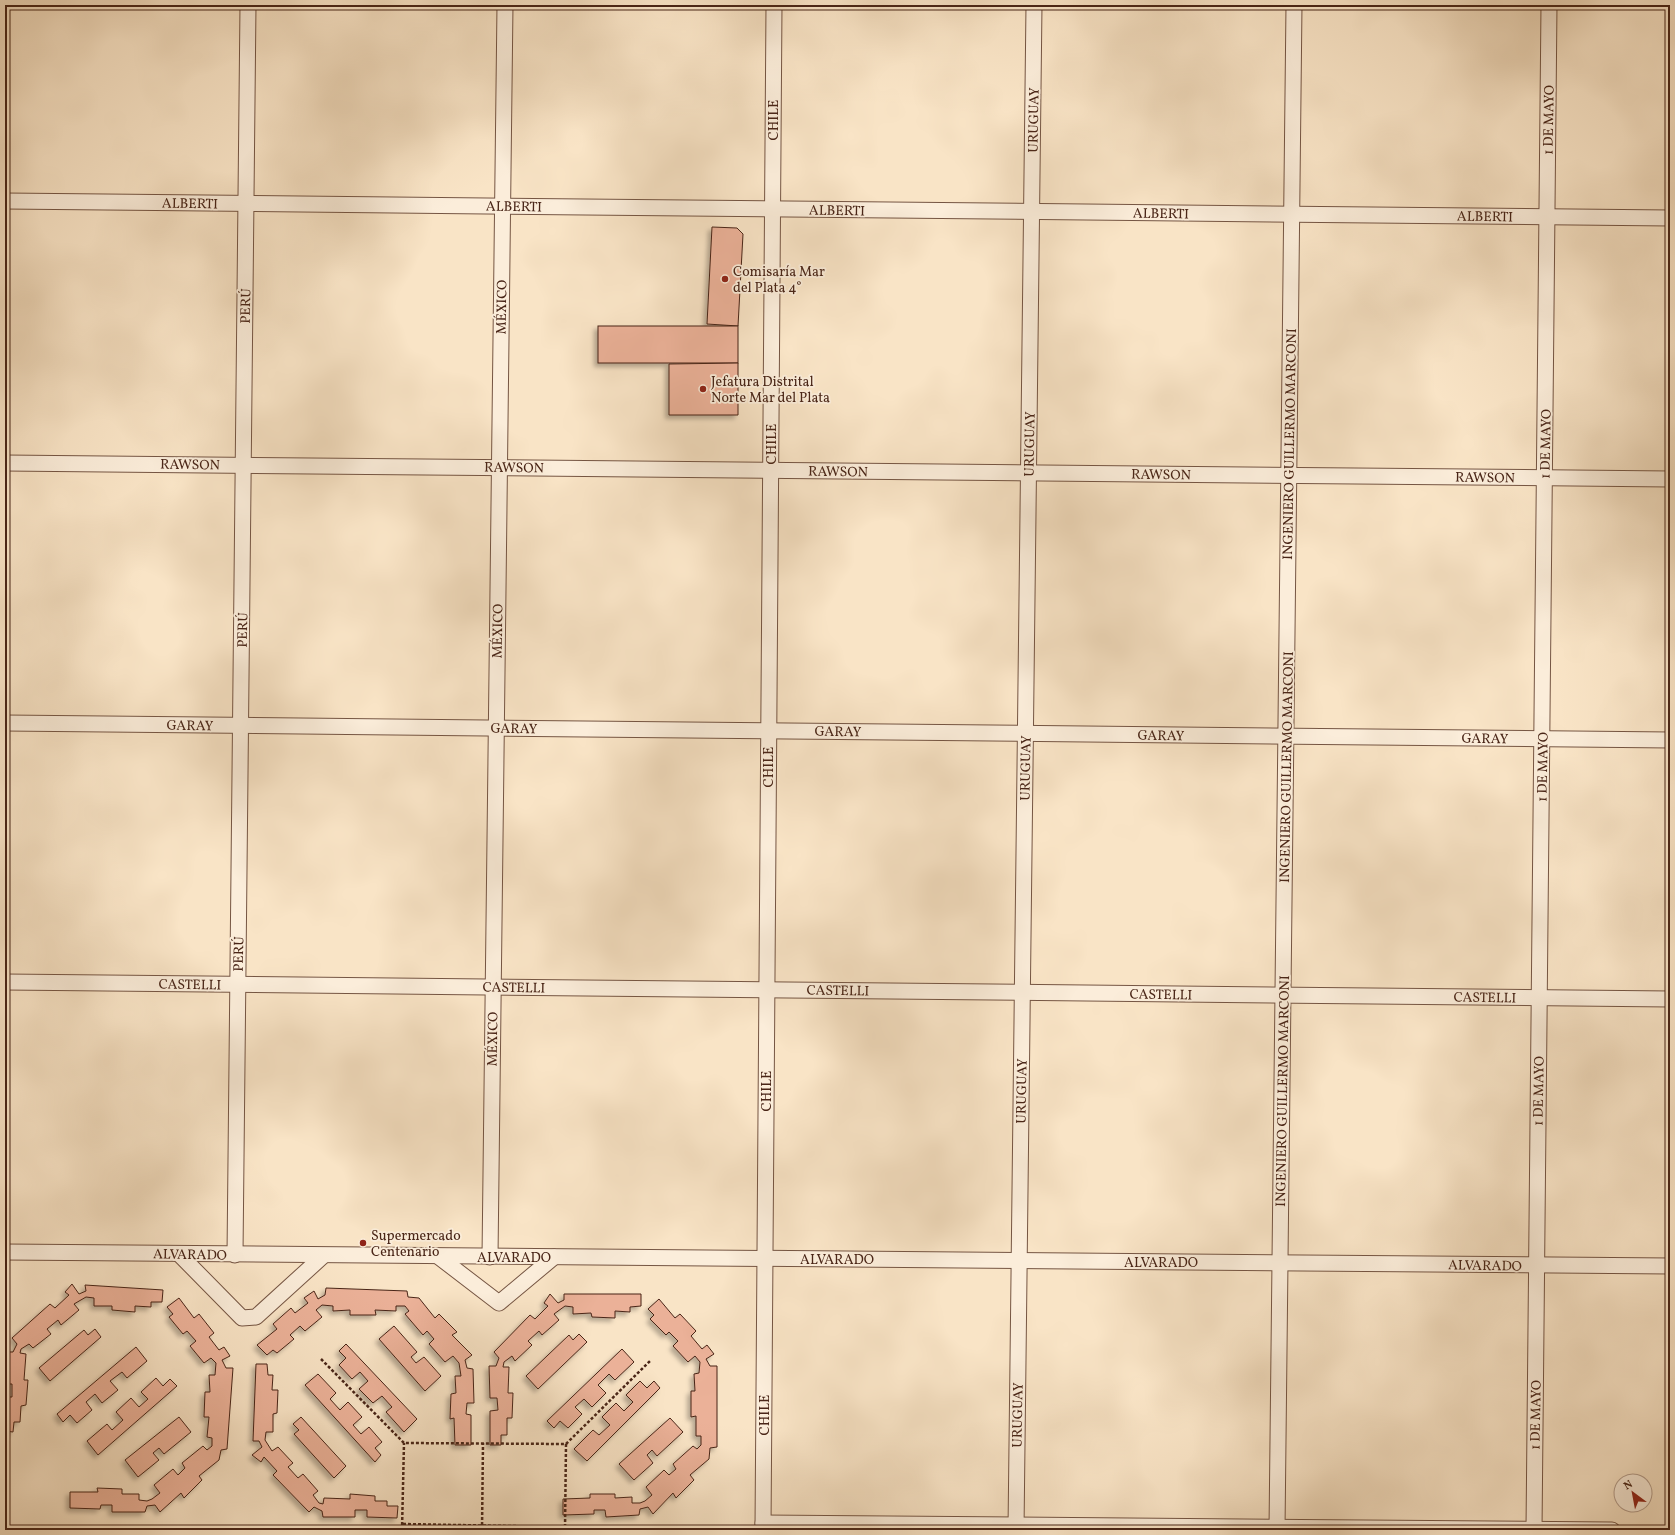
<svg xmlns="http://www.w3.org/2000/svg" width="1675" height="1535" viewBox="0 0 1675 1535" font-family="Vollkorn,serif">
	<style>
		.building { fill: #ebb198; stroke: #492517; filter: url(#shadow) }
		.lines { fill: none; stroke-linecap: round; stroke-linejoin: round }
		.minor-casing { stroke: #755543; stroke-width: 17 }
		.path { stroke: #492517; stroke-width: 2.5; stroke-dasharray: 3 2; stroke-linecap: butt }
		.minor { stroke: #fbedda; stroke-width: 15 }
		.poi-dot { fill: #8f2418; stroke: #fbedda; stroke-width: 1.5 }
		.labels { text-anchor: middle; stroke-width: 3.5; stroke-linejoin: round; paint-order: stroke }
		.street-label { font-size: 14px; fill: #492517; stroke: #fbedda }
		.poi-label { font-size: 14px; fill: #492517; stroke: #fbedda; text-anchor: start }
	</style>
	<defs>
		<filter id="shadow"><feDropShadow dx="-3.5" dy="3.5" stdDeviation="2" flood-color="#0004"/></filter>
	</defs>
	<rect width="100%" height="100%" fill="#f9e4c6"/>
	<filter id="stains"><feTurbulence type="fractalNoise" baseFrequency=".005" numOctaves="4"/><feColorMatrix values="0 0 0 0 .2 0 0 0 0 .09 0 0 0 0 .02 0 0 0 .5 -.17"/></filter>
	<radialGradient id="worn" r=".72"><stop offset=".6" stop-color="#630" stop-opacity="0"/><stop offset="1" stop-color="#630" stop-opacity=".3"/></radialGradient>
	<g class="building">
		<polygon points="712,227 737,228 743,234 738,326 707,324"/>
		<rect x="598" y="326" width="140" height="37"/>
		<polygon points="738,363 738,415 669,415 669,364"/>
		<polygon points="72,1284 79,1294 86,1291 85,1285 163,1290 162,1302 151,1302 151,1307 135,1306 135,1312 112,1310 112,1306 94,1306 94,1298 86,1297 74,1304 79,1310 61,1325 58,1320 47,1329 51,1334 33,1348 29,1344 21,1349 20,1353 26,1354 24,1380 28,1380 26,1405 21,1406 20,1422 14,1422 13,1432 5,1431 5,1397 12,1397 12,1384 5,1384 6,1352 13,1352 17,1344 12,1338 50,1304 55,1308 69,1295 65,1292"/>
		<polygon points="326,1288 407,1291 408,1297 419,1298 435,1318 439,1314 457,1332 452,1335 472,1355 465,1360 467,1368 473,1369 474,1403 467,1403 466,1414 471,1415 471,1445 455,1445 454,1418 450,1419 451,1394 456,1393 455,1376 461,1376 459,1363 453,1356 445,1362 429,1344 434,1339 427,1331 423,1335 405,1314 409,1311 405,1306 396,1306 396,1311 375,1310 376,1315 350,1315 350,1310 333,1311 333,1306 322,1305 316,1310 322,1317 305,1331 300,1326 290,1335 294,1339 277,1353 273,1350 267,1355 257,1345 277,1329 273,1324 291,1308 295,1313 308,1303 304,1298 314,1291 318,1299 325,1295"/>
		<polygon points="550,1294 558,1303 564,1300 564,1294 641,1294 641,1306 630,1307 630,1312 615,1311 615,1318 592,1317 591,1313 573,1314 573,1307 565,1306 554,1314 559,1320 542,1335 539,1331 528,1341 532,1345 515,1361 512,1356 504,1362 503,1367 509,1367 508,1393 513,1393 512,1418 507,1418 507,1435 501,1435 501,1445 490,1445 490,1411 498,1410 497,1398 490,1398 489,1366 496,1366 499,1358 494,1352 530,1315 535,1319 548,1306 544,1303"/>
		<polygon points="179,1298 194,1318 199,1314 214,1333 209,1337 219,1350 224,1347 230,1356 222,1360 226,1368 233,1368 227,1449 221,1450 219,1460 199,1476 202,1480 184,1498 181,1493 160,1512 155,1505 147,1506 145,1512 112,1512 112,1505 101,1505 100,1509 70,1508 70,1492 98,1492 97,1488 122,1489 122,1494 139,1494 139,1500 147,1501 152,1499 160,1493 154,1485 173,1469 178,1475 185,1468 182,1463 203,1446 207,1450 212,1446 212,1438 207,1437 209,1417 204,1417 205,1392 210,1392 209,1375 215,1375 216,1363 211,1358 204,1363 190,1346 196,1341 187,1331 183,1334 169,1317 173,1314 167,1307"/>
		<polygon points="659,1299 675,1318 680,1314 696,1331 691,1336 702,1349 707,1345 714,1354 706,1359 710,1366 717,1366 717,1447 710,1448 709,1459 690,1475 694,1480 676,1498 673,1493 653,1514 648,1507 640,1509 639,1515 606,1517 605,1510 594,1510 594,1514 563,1515 563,1499 590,1498 590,1494 615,1494 615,1498 632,1497 632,1503 640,1503 645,1501 652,1495 646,1487 664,1470 669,1475 676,1469 673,1464 693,1446 697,1449 701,1445 701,1436 696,1436 696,1416 691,1417 691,1391 695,1391 694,1374 699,1373 700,1362 695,1356 688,1362 673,1346 678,1341 669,1332 666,1335 650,1319 654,1315 648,1309"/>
		<polygon points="394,1326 417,1352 411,1357 416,1363 424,1357 441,1376 425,1391 379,1339"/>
		<polygon points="95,1329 101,1337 50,1381 39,1368 84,1330 88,1335"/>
		<polygon points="579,1334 587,1342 538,1389 526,1376 569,1335 573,1340"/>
		<polygon points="346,1344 417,1419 404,1432 386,1412 392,1407 382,1396 373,1403 359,1389 368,1381 360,1372 352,1379 339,1365 346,1358 339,1351"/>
		<polygon points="136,1347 147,1361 127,1378 122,1372 110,1381 118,1390 102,1403 95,1394 86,1402 92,1410 77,1423 70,1415 63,1422 57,1414"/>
		<polygon points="622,1349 634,1362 615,1380 609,1374 598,1385 606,1393 592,1407 584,1399 575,1407 582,1414 568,1428 560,1421 554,1428 547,1421"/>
		<polygon points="256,1364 267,1364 268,1375 273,1375 272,1390 278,1390 277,1413 273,1414 273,1432 266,1432 265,1440 272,1451 278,1447 293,1463 288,1467 298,1478 303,1474 318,1491 313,1495 319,1503 323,1504 324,1498 350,1499 350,1494 375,1496 375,1501 387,1501 387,1506 398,1506 397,1518 367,1517 367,1510 355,1510 355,1517 323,1517 322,1511 314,1507 309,1512 273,1475 277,1471 264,1457 261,1462 252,1455 262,1447 259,1441 253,1441"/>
		<polygon points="318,1374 336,1393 330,1399 340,1410 348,1402 362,1417 353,1425 361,1434 369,1427 382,1442 375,1448 381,1455 375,1462 305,1385"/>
		<polygon points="156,1378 163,1386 170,1379 177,1386 98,1455 87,1441 107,1424 112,1430 123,1420 116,1412 131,1398 139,1407 148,1399 141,1392"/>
		<polygon points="640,1381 647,1388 654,1381 660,1388 587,1461 574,1449 593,1430 599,1435 610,1425 602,1417 616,1403 624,1411 633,1402 626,1395"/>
		<polygon points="179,1417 191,1432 164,1454 159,1448 153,1453 159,1460 138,1477 125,1460"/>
		<polygon points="301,1417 346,1466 334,1478 294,1434 299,1430 293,1424"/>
		<polygon points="670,1418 683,1432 657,1456 652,1450 647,1455 653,1463 634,1480 619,1464"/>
	</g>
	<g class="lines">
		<g class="minor-casing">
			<g id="minor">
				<polyline points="5,201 1670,218"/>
				<polyline points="5,463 1670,479"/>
				<polyline points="5,723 1670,740"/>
				<polyline points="5,982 1670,999"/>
				<polyline points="5,1252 1670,1266"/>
				<polyline points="179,1254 242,1318 256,1317 323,1256"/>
				<polyline points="235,1255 248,5"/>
				<polyline points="439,1257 499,1303 554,1257"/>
				<polyline points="490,1257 505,5"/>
				<polyline points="763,1523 1612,1530"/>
				<polyline points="763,1530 774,5"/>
				<polyline points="1016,1530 1034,5"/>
				<polyline points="1277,1530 1294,5"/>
				<polyline points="1534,1530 1549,5"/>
			</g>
		</g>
		<g class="path">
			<polyline points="321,1359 404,1443 566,1444 565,1530"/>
			<polyline points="566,1444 650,1361"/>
			<polyline points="403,1524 565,1527"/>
			<polyline points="402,1530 404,1443"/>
			<polyline points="482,1530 483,1443"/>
		</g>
		<use href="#minor" class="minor"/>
	</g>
	<g class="poi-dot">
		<circle cx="725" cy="279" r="4"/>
		<circle cx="703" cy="389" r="4"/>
		<circle cx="363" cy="1243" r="4"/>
	</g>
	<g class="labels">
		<g class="street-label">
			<text transform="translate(773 120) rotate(-90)" y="5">CHILE</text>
			<text transform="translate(1033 120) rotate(-89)" y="5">URUGUAY</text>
			<text transform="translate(1548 120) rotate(-89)" y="5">1 DE MAYO</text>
			<text transform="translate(190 203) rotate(1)" y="5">ALBERTI</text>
			<text transform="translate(514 206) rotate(1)" y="5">ALBERTI</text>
			<text transform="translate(837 210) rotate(1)" y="5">ALBERTI</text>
			<text transform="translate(1161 213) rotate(1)" y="5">ALBERTI</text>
			<text transform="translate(1485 216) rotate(1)" y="5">ALBERTI</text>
			<text transform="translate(245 306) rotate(-89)" y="5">PERÚ</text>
			<text transform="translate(501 307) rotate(-89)" y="5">MÉXICO</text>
			<text transform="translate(771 444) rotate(-90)" y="5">CHILE</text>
			<text transform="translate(1029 444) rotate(-89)" y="5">URUGUAY</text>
			<text transform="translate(1289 444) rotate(-89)" y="5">INGENIERO GUILLERMO MARCONI</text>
			<text transform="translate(1545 444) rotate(-89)" y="5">1 DE MAYO</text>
			<text transform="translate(190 464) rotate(1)" y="5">RAWSON</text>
			<text transform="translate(514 467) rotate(1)" y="5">RAWSON</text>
			<text transform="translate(838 471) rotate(1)" y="5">RAWSON</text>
			<text transform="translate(1161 474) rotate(1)" y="5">RAWSON</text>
			<text transform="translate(1485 477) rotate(1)" y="5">RAWSON</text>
			<text transform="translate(242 630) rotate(-89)" y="5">PERÚ</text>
			<text transform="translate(497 631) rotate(-89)" y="5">MÉXICO</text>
			<text transform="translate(190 725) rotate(1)" y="5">GARAY</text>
			<text transform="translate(514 728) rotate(1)" y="5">GARAY</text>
			<text transform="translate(838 731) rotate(1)" y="5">GARAY</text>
			<text transform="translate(1161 735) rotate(1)" y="5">GARAY</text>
			<text transform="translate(1485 738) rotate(1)" y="5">GARAY</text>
			<text transform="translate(768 767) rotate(-90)" y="5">CHILE</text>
			<text transform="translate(1286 767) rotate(-89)" y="5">INGENIERO GUILLERMO MARCONI</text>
			<text transform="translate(1542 767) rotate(-89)" y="5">1 DE MAYO</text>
			<text transform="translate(1025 768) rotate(-89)" y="5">URUGUAY</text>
			<text transform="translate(238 954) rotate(-89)" y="5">PERÚ</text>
			<text transform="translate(190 984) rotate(1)" y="5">CASTELLI</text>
			<text transform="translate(514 987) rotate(1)" y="5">CASTELLI</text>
			<text transform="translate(838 990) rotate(1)" y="5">CASTELLI</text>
			<text transform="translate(1161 994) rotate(1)" y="5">CASTELLI</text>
			<text transform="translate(1485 997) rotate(1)" y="5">CASTELLI</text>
			<text transform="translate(492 1039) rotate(-89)" y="5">MÉXICO</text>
			<text transform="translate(766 1091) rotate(-90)" y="5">CHILE</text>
			<text transform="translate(1021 1091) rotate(-89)" y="5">URUGUAY</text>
			<text transform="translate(1282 1091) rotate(-89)" y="5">INGENIERO GUILLERMO MARCONI</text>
			<text transform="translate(1538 1091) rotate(-89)" y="5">1 DE MAYO</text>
			<text transform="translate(190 1254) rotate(1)" y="5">ALVARADO</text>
			<text x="514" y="1262">ALVARADO</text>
			<text x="837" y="1264">ALVARADO</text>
			<text x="1161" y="1267">ALVARADO</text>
			<text transform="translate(1485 1265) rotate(1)" y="5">ALVARADO</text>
			<text transform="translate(764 1415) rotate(-90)" y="5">CHILE</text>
			<text transform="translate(1017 1415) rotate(-89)" y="5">URUGUAY</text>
			<text transform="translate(1535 1415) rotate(-89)" y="5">1 DE MAYO</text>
		</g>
		<g class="poi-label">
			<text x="733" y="276">Comisaría Mar<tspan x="733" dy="16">del Plata 4°</tspan></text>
			<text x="711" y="386">Jefatura Distrital<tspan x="711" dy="16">Norte Mar del Plata</tspan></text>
			<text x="371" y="1240">Supermercado<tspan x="371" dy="16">Centenario</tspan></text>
		</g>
	</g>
	<rect width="1675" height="1535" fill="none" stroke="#f9e4c6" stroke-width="20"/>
	<rect x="6" y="6" width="1663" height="1523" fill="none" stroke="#492517" stroke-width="2"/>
	<rect x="10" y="10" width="1655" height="1515" fill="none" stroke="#492517"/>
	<g transform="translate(1633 1493) rotate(328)"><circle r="19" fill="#fbedda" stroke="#b49d8c"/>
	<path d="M0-3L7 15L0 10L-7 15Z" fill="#8f2418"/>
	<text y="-6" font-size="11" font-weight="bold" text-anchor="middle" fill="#492517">N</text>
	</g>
	<rect width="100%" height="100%" filter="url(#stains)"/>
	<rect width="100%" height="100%" fill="url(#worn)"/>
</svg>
